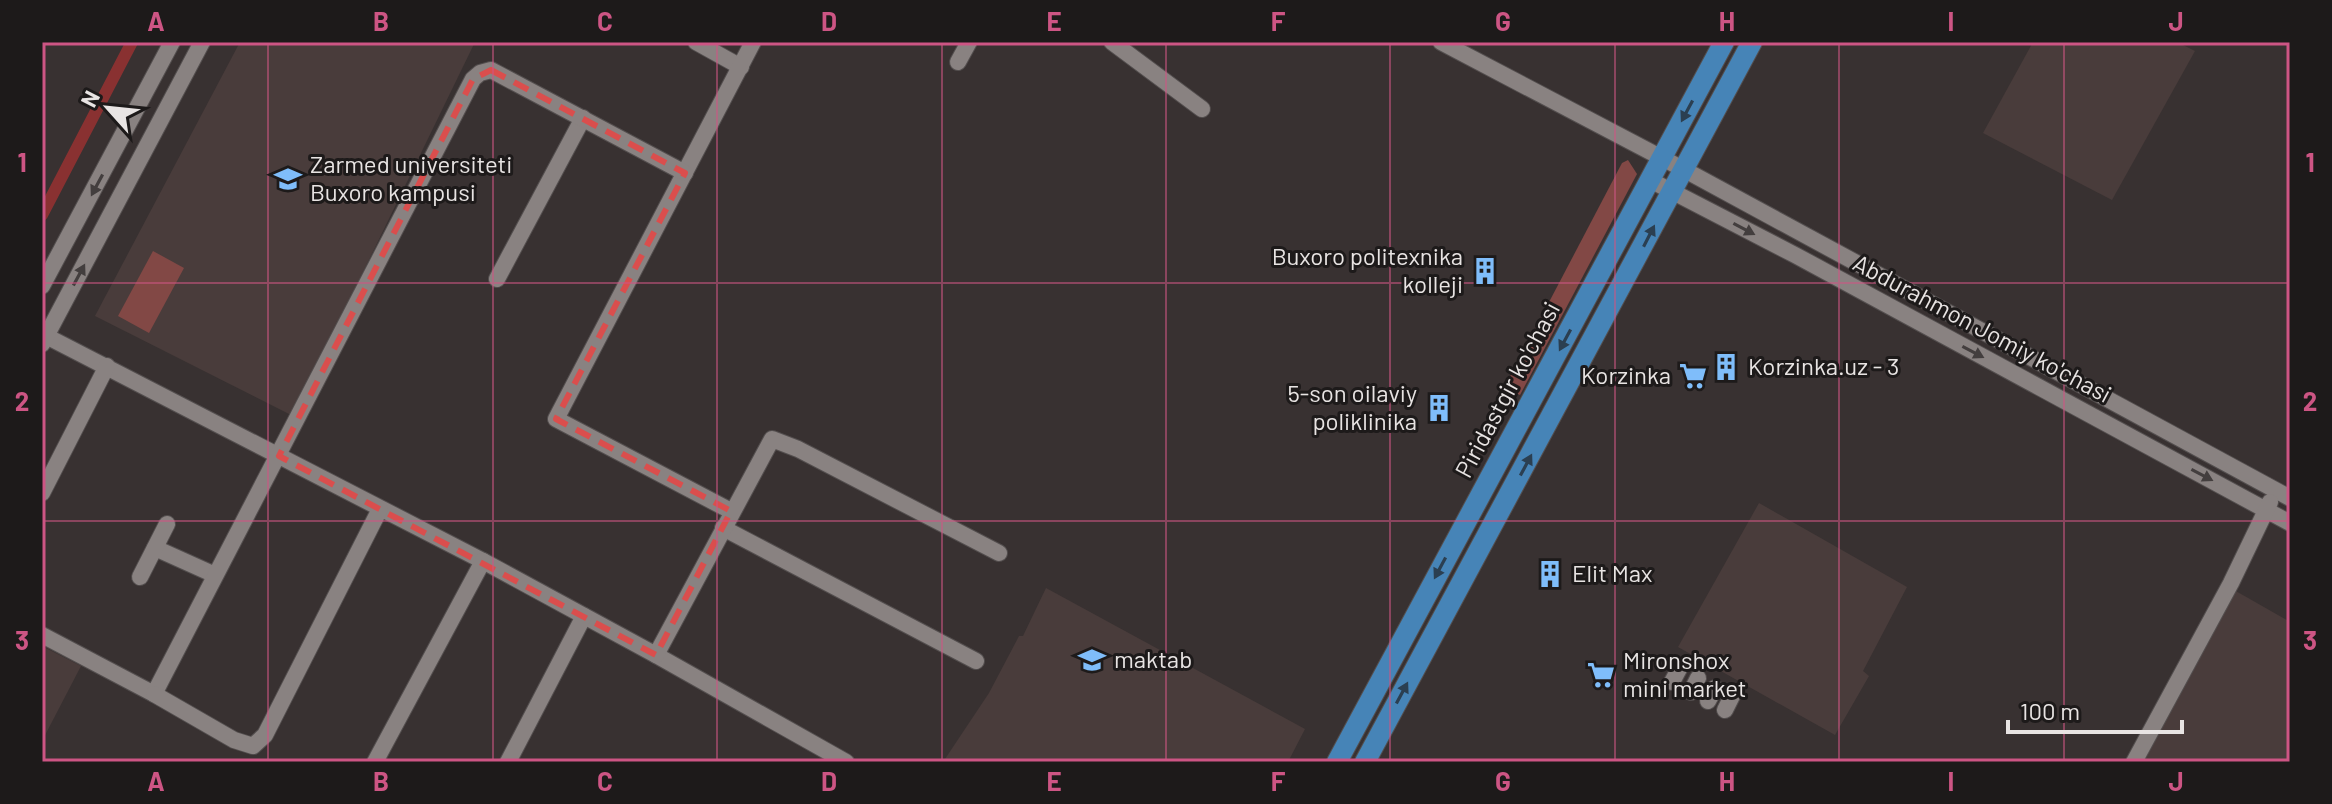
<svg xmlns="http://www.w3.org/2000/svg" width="2332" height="804" viewBox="0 0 2332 804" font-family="Barlow,sans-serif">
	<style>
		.built { fill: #493c3b }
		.green { fill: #824845 }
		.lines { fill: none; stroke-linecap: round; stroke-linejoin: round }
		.canal { stroke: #893131; stroke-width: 12 }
		.minor-casing { stroke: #534e4e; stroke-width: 18 }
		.major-casing { stroke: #534e4e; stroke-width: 22 }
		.minor { stroke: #898281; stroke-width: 16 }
		.major { stroke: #4684b7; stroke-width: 20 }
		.oneway { fill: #2b3f51 }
		.oneway2 { fill: #433e3e }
		.marked { fill: none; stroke: #da4e4d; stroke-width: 6; stroke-dasharray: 16 10; stroke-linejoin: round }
		.grid { fill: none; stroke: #cd5584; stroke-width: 2; stroke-opacity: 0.55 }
		.labels { text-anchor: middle; stroke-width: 6; stroke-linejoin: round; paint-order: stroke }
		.poi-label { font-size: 24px; fill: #e8e4e3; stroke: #1d1a1a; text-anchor: start }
		.street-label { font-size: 24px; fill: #e8e4e3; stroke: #1d1a1a }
		.neatline { fill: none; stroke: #cd5584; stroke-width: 3 }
		.grid-label { font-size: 26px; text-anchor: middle; font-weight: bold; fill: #cd5584 }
	</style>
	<rect width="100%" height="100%" fill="#383131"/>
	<g class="built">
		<polygon points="240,42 475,42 293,416 95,316"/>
		<polygon points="2033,42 2177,42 2195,51 2112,200 1983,133"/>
		<polygon points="1759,503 1907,587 1863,671 1869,676 1835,735 1678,647"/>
		<polygon points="1046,588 1305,729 1288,762 943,762 989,693 1019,636 1023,636"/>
		<polygon points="2234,590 2290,622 2290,762 2144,762"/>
		<polygon points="42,646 81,666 42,741"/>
	</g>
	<g class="green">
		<polygon points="1628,160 1637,174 1520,395 1504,388 1622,163"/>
		<polygon points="153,251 184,268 149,333 118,316"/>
	</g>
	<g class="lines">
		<polyline class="canal" points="42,215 132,42"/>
		<g class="minor-casing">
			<g id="minor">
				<polyline points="696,42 741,67"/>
				<polyline points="1112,42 1202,109"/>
				<polyline points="1441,42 1683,169 2290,498"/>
				<polyline points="958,62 969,42"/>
				<polyline points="1650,180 1795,255 2290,523"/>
				<polyline points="497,279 583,118"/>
				<polyline points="42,286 172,42"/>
				<polyline points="46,336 483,561 656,655 846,762"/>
				<polyline points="42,344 202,42"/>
				<polyline points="42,493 107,366"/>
				<polyline points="731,511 556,419 753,42"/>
				<polyline points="723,528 976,661"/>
				<polyline points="155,548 215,575"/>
				<polyline points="140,577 167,524"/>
				<polyline points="42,635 154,694 473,79 480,73 491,70 685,173"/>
				<polyline points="656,655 772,439 798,449 999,553"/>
				<polyline points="1672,682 1679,669"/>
				<polyline points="1691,692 1698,678"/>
				<polyline points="154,694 234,740 253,746 265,735 380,509"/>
				<polyline points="1708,701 1715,688"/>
				<polyline points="1725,710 1732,696"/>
				<polyline points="375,762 483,561"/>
				<polyline points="508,762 584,616"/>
				<polyline points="2134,762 2231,583 2270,502"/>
			</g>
		</g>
		<g class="major-casing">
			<g id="major">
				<polyline points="1337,762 1724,42"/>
				<polyline points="1365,762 1752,42"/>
			</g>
		</g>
		<use href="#minor" class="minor"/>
		<use href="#major" class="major"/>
	</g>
	<defs><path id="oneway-solid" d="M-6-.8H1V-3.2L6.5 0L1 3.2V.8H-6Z" transform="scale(2)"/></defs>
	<g class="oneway">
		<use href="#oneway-solid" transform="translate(1687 111) rotate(118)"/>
		<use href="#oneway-solid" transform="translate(1649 236) rotate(-63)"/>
		<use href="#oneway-solid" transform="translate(1565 340) rotate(118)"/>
		<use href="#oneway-solid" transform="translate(1526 465) rotate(-62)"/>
		<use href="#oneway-solid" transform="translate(1440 568) rotate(118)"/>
		<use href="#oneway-solid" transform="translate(1402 693) rotate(-62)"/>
	</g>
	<g class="oneway2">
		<use href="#oneway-solid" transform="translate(97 185) rotate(118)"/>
		<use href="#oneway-solid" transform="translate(1744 229) rotate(28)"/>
		<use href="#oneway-solid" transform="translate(79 275) rotate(-62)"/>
		<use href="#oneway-solid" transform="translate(1973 352) rotate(28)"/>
		<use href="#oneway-solid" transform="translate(2202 475) rotate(28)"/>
	</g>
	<path class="marked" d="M491,70L685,173L556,419L731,511L656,655L279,456L473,79Z"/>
	<path class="grid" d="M268,42V762M493,42V762M717,42V762M942,42V762M1166,42V762M1390,42V762M1615,42V762M1839,42V762M2064,42V762M42,283H2290M42,521H2290"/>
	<defs>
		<g id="university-bare" transform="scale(2.16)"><path d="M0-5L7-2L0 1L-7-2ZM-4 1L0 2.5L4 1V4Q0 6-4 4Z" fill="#7fbdfa" stroke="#1d1a1a" stroke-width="2.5" paint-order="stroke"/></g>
		<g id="building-bare" transform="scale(2.16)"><path d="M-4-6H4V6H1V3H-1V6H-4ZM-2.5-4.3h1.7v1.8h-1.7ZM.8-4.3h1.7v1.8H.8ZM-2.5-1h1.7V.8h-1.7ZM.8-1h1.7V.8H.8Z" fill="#7fbdfa" stroke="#1d1a1a" stroke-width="2.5" paint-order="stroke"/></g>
		<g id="supermarket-bare" transform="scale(2.16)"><path d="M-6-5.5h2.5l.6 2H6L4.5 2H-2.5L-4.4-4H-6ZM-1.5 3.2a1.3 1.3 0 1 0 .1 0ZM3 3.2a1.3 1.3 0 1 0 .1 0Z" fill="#7fbdfa" stroke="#1d1a1a" stroke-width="2.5" paint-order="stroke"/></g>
		<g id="school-bare" transform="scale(2.16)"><path d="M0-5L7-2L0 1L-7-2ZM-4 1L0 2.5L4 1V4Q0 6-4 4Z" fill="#7fbdfa" stroke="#1d1a1a" stroke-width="2.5" paint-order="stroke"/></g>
	</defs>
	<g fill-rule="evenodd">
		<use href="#university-bare" x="288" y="179"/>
		<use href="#building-bare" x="1485" y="271"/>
		<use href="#building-bare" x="1726" y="367"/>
		<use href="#supermarket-bare" x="1693" y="376"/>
		<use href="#building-bare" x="1439" y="408"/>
		<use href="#building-bare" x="1550" y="574"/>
		<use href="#school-bare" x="1092" y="660"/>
		<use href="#supermarket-bare" x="1601" y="675"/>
	</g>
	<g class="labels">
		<g class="poi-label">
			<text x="310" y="173">Zarmed universiteti<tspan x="310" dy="28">Buxoro kampusi</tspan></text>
			<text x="1463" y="265" text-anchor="end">Buxoro politexnika<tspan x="1463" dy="28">kolleji</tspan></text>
			<text x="1748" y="375">Korzinka.uz - 3</text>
			<text x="1671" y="384" text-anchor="end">Korzinka</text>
			<text x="1417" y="402" text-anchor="end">5-son oilaviy<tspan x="1417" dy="28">poliklinika</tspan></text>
			<text x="1572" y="582">Elit Max</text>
			<text x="1114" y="668">maktab</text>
			<text x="1623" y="669">Mironshox<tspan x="1623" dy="28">mini market</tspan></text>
		</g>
		<g class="street-label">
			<text transform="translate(1982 329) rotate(28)" y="8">Abdurahmon Jomiy ko'chasi</text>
			<text transform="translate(1508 390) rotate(-62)" y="8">Piridastgir ko'chasi</text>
		</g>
	</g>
	<rect width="2332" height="804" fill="none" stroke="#1d1a1a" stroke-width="88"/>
	<g transform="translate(108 108) rotate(297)" stroke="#1d1a1a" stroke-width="6" paint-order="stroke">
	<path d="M0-6L14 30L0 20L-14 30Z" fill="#e8e4e3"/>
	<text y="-12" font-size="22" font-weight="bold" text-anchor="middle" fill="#e8e4e3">N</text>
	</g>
	<path d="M2008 720v12h174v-12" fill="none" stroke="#e8e4e3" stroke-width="4"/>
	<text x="2020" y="720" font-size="24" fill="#e8e4e3" stroke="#1d1a1a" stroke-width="6" paint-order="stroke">100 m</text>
	<rect x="44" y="44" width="2244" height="716" class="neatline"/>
	<g class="grid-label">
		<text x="156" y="31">A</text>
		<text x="381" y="31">B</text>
		<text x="605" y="31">C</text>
		<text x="829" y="31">D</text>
		<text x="1054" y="31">E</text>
		<text x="1278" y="31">F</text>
		<text x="1503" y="31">G</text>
		<text x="1727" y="31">H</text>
		<text x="1951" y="31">I</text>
		<text x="2176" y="31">J</text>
		<text x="22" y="172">1</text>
		<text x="2310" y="172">1</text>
		<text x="22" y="411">2</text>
		<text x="2310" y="411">2</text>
		<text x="22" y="650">3</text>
		<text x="2310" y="650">3</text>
		<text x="156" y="791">A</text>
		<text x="381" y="791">B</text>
		<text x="605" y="791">C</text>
		<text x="829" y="791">D</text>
		<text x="1054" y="791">E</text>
		<text x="1278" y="791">F</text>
		<text x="1503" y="791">G</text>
		<text x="1727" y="791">H</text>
		<text x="1951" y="791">I</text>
		<text x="2176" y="791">J</text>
	</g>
</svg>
